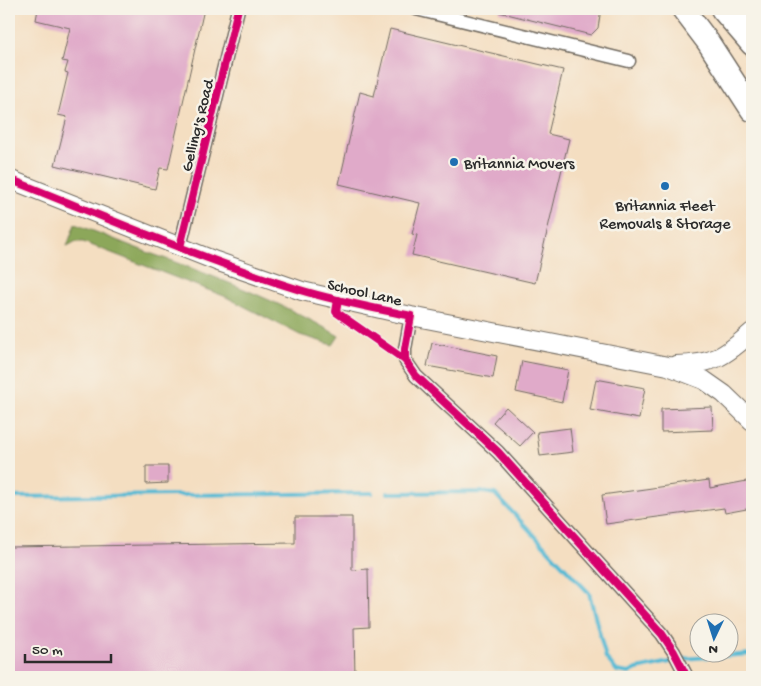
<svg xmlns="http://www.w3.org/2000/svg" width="761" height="686" viewBox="0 0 761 686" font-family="'Gochi Hand',sans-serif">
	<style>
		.forest { fill: #8ca75a; stroke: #5c6942 }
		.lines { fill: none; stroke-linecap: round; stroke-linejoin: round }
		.stream { stroke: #56bad4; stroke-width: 4 }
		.building { fill: #e0aac9 }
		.street-casing { stroke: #716a60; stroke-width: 15 }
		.secondary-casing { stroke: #716a60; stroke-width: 20 }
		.highway-casing { stroke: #716a60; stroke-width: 25 }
		.street { stroke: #fff; stroke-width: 12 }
		.secondary { stroke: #fff; stroke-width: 18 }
		.highway { stroke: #fff; stroke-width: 22 }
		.cycleway-casing { stroke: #f7f3e8; stroke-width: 11 }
		.cycleway { stroke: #d6006c; stroke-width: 8 }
		.poi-dot { fill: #1f6fb2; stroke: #f7f3e8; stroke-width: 2 }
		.labels { text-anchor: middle; stroke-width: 5; stroke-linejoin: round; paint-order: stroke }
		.street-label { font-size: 16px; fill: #2b2b2b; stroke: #f7f3e8 }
		.poi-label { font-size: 16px; fill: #2b2b2b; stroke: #f7f3e8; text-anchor: start }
	</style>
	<rect width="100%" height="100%" fill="#f7f3e8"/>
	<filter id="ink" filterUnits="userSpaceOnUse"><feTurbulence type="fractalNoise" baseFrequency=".02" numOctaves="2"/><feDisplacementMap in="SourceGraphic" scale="10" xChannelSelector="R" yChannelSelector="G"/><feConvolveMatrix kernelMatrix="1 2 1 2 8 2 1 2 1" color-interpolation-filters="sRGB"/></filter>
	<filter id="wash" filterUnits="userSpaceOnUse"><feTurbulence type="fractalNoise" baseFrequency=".0096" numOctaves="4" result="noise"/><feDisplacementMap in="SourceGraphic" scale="20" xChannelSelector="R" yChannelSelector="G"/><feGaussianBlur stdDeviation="1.12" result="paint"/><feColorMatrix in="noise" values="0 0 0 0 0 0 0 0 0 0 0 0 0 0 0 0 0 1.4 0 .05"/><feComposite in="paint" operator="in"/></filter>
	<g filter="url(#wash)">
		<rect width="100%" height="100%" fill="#f4dec1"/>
		<path class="forest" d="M75,224C108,236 139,250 172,261C229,282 287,305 339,336L333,345L300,335L224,296L200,287L83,242H75L67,246Z"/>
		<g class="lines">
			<g class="stream">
				<polyline points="388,493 483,492 495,494 589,593 606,658 617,671 629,673 637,669 675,661"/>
				<polyline points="9,497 372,493"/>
				<polyline points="681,659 752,654"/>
			</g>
		</g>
		<g id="blocks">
			<g class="building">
				<polygon points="38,9 204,9 168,169 160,168 155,189 55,165 67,117 58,115 68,73 65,72 68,62 62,61 70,28 36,20"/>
				<polygon points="500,9 601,9 598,28 591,35 499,12"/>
				<polygon points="390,29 563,70 548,134 569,139 535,283 412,255 417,235 412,234 420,203 339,184 360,92 374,96"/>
				<polygon points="432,343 497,356 493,378 427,366"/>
				<polygon points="522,361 568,370 562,402 516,392"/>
				<polygon points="596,379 645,388 639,419 590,410"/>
				<polygon points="506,407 533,432 520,446 493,422"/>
				<polygon points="712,407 713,430 661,432 661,409"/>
				<polygon points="570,428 573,452 540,456 537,432"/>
				<polygon points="146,466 168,466 168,483 146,484"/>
				<polygon points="709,480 710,488 752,480 752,508 725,513 724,508 606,524 602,495"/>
				<polygon points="295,517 352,517 352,570 368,569 369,627 354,628 355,677 9,677 9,547 295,543"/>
			</g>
		</g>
	</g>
	<g filter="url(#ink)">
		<use href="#blocks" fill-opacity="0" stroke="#716a60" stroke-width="1"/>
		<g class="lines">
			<g class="street-casing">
				<g id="street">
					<polyline points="416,9 629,61"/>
					<polyline points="180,247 238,9"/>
					<polyline points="411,316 405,349 405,360 416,376 498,452 662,634 674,652 687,677"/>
				</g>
			</g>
			<g class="secondary-casing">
				<g id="secondary">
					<polyline points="9,179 216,261 302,291 411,316 668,366 704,380 724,394 752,421"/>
					<path d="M676,365C714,364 724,357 752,332"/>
				</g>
			</g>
			<g class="highway-casing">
				<g id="highway">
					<polyline points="683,9 708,42 752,110"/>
					<polyline points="722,9 752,44"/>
					<polyline points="748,9 752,13"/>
				</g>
			</g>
			<use href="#street" class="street"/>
			<use href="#secondary" class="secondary"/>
			<use href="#highway" class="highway"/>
			<g class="cycleway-casing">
				<g id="cycleway">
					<path d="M9,179C105,217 201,259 300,290C336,301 374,308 411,316L405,349V360L416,376L498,452L662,634L674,652L687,677"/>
					<polyline points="180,247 238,9"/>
					<polyline points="338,300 336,312 405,360"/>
				</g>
			</g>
			<use href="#cycleway" class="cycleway"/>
		</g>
	</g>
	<g class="poi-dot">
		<circle cx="454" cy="162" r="5"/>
		<circle cx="665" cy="186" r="5"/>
	</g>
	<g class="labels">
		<g class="street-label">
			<text transform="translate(196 125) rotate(-76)" y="6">Gelling's Road</text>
			<text transform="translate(365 291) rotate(13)" y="6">School Lane</text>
		</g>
		<g class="poi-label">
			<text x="464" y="168">Britannia Movers</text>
			<text x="665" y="210" text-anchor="middle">Britannia Fleet<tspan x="665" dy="18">Removals &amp; Storage</tspan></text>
		</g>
	</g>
	<rect width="761" height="686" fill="none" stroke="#f7f3e8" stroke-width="30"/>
	<g transform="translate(714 638) rotate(184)"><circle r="24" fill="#f7f3e8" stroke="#a5a39c"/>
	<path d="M0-4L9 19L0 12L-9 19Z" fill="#1f6fb2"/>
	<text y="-8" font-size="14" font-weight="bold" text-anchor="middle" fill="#2b2b2b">N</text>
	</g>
	<path d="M25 654v8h86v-8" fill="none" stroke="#2b2b2b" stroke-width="2.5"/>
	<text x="32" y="654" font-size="15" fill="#2b2b2b" stroke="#f7f3e8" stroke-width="4" paint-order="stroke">50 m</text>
</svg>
